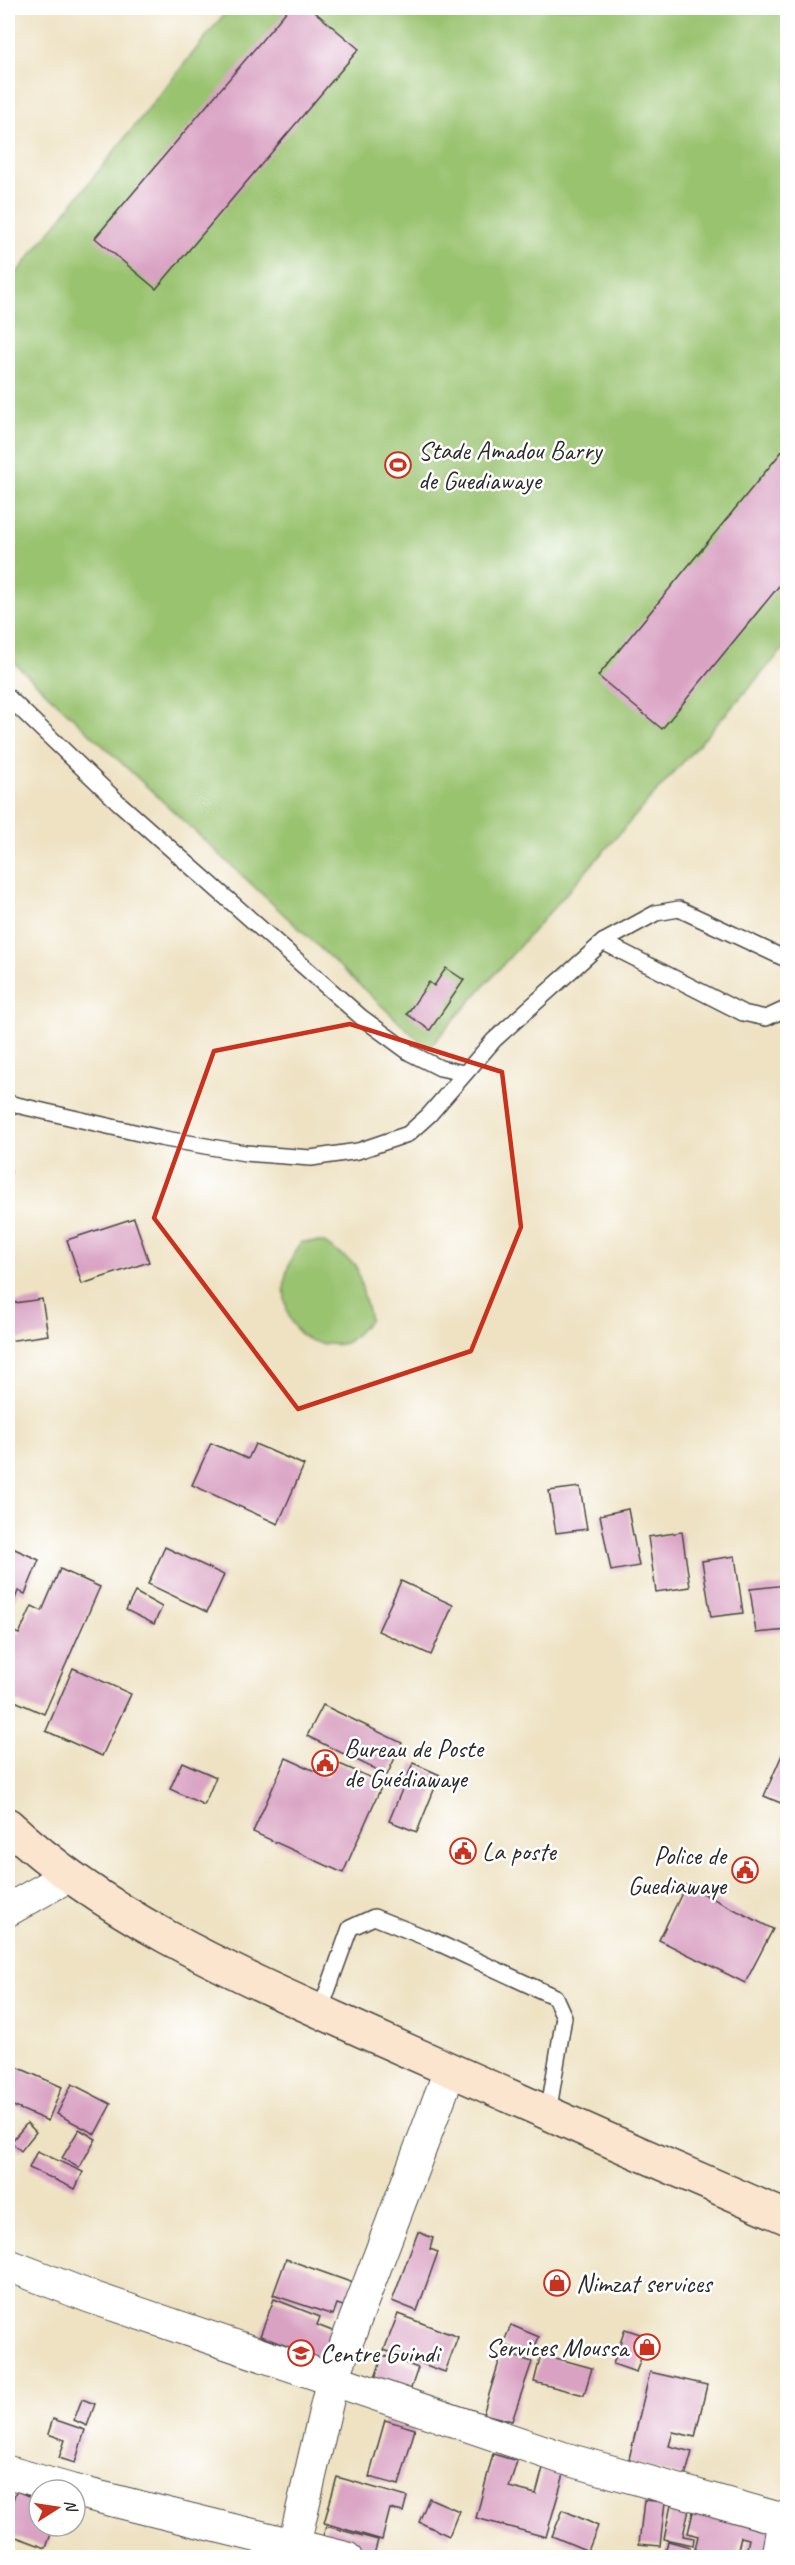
<svg xmlns="http://www.w3.org/2000/svg" width="795" height="2565" viewBox="0 0 795 2565" font-family="Caveat,sans-serif">
	<style>
		.green { fill: #9ac36f; stroke: #62774d; stroke-width: 1.5 }
		.building { fill: #d9a1c2 }
		.lines { fill: none; stroke-linecap: round; stroke-linejoin: round }
		.service-casing { stroke: #484642; stroke-width: 18 }
		.minor-casing { stroke: #484642; stroke-width: 34 }
		.secondary-casing { stroke: #484642; stroke-width: 36 }
		.service { stroke: #fff; stroke-width: 15 }
		.minor { stroke: #fff; stroke-width: 32 }
		.secondary { stroke: #fbe5cf; stroke-width: 33 }
		.marked { fill: none; stroke: #c8321e; stroke-width: 4.5; stroke-linejoin: round }
		.labels { text-anchor: middle; stroke-width: 5; stroke-linejoin: round; paint-order: stroke }
		.poi-label { font-size: 26px; fill: #2b2b2b; stroke: #fff; text-anchor: start }
	</style>
	<rect width="100%" height="100%" fill="#fff"/>
	<filter id="ink" filterUnits="userSpaceOnUse"><feTurbulence type="fractalNoise" baseFrequency=".0167" numOctaves="2"/><feDisplacementMap in="SourceGraphic" scale="12" xChannelSelector="R" yChannelSelector="G"/><feConvolveMatrix kernelMatrix="1 2 1 2 8 2 1 2 1" color-interpolation-filters="sRGB"/></filter>
	<filter id="wash" filterUnits="userSpaceOnUse"><feTurbulence type="fractalNoise" baseFrequency=".008" numOctaves="4" result="noise"/><feDisplacementMap in="SourceGraphic" scale="24" xChannelSelector="R" yChannelSelector="G"/><feGaussianBlur stdDeviation="1.35" result="paint"/><feColorMatrix in="noise" values="0 0 0 0 0 0 0 0 0 0 0 0 0 0 0 0 0 1.4 0 .05"/><feComposite in="paint" operator="in"/></filter>
	<g filter="url(#wash)">
		<rect width="100%" height="100%" fill="#eee2c3"/>
		<g class="green">
			<polygon points="229,8 787,8 787,645 428,1049 8,657 8,284"/>
			<path d="M301,1242H323L356,1265L370,1319C364,1325 355,1338 347,1342C339,1346 324,1344 315,1342C285,1334 280,1292 288,1267C291,1258 297,1250 301,1242Z"/>
		</g>
		<g id="blocks">
			<g class="building">
				<polygon points="289,8 310,8 359,49 156,289 95,238"/>
				<polygon points="788,444 788,575 662,729 598,676"/>
				<polygon points="446,968 464,980 430,1030 407,1014 429,982 434,986"/>
				<polygon points="8,1158 11,1173 8,1174"/>
				<polygon points="134,1218 149,1262 82,1284 67,1240"/>
				<polygon points="42,1299 48,1335 8,1341 8,1304"/>
				<polygon points="211,1443 248,1459 255,1444 304,1465 278,1524 192,1485"/>
				<polygon points="580,1487 587,1529 556,1533 549,1491"/>
				<polygon points="628,1509 639,1566 611,1571 600,1515"/>
				<polygon points="682,1532 690,1587 656,1592 648,1537"/>
				<polygon points="8,1546 39,1560 25,1594 18,1591 8,1617"/>
				<polygon points="165,1547 224,1575 207,1612 148,1584"/>
				<polygon points="735,1556 743,1613 711,1617 702,1561"/>
				<polygon points="60,1569 100,1587 44,1714 8,1698 8,1634 9,1630 19,1634 32,1606 42,1611"/>
				<polygon points="401,1581 453,1605 431,1655 378,1631"/>
				<polygon points="786,1585 788,1630 756,1633 750,1589"/>
				<polygon points="135,1592 162,1607 154,1624 126,1610"/>
				<polygon points="73,1668 131,1694 102,1756 46,1731"/>
				<polygon points="323,1705 402,1743 387,1775 307,1736"/>
				<polygon points="788,1741 788,1806 764,1796"/>
				<polygon points="286,1758 328,1777 335,1762 383,1783 343,1873 253,1832"/>
				<polygon points="182,1762 216,1777 204,1805 170,1789"/>
				<polygon points="413,1763 440,1775 417,1832 389,1821"/>
				<polygon points="686,1885 773,1929 745,1983 659,1940"/>
				<polygon points="8,2063 62,2087 48,2121 8,2104"/>
				<polygon points="72,2084 111,2104 95,2134 57,2114"/>
				<polygon points="27,2123 36,2132 21,2151 11,2142"/>
				<polygon points="79,2129 96,2139 79,2168 62,2158"/>
				<polygon points="37,2151 83,2172 75,2189 29,2168"/>
				<polygon points="418,2232 433,2238 430,2249 438,2252 417,2311 392,2301"/>
				<polygon points="286,2259 356,2284 349,2308 337,2304 333,2315 273,2295"/>
				<polygon points="274,2299 320,2317 317,2325 340,2334 329,2362 260,2336"/>
				<polygon points="398,2314 458,2337 445,2372 384,2350"/>
				<polygon points="511,2325 539,2337 531,2356 503,2344"/>
				<polygon points="625,2329 649,2337 636,2372 613,2364"/>
				<polygon points="502,2352 532,2362 512,2421 483,2414"/>
				<polygon points="541,2354 592,2368 584,2395 534,2382"/>
				<polygon points="383,2355 418,2368 410,2391 375,2378"/>
				<polygon points="650,2372 707,2385 695,2437 673,2432 669,2446 692,2452 685,2477 628,2463"/>
				<polygon points="82,2399 95,2404 87,2426 74,2420"/>
				<polygon points="53,2419 85,2430 75,2463 59,2458 65,2440 48,2434"/>
				<polygon points="385,2420 415,2429 399,2485 369,2477"/>
				<polygon points="493,2454 517,2461 509,2487 536,2494 543,2468 564,2474 546,2537 476,2518"/>
				<polygon points="337,2477 407,2497 403,2512 390,2509 382,2540 324,2523"/>
				<polygon points="16,2491 39,2500 39,2526 65,2526 63,2531 53,2528 46,2548 8,2534 8,2514"/>
				<polygon points="429,2498 459,2511 449,2536 419,2522"/>
				<polygon points="644,2500 665,2502 660,2546 639,2544"/>
				<polygon points="672,2500 690,2504 683,2536 694,2538 693,2545 664,2539"/>
				<polygon points="694,2508 775,2527 768,2558 745,2558 749,2539 741,2537 736,2558 720,2554 719,2558 693,2558 698,2536 688,2533"/>
				<polygon points="563,2510 598,2526 588,2551 552,2536"/>
				<polygon points="326,2526 378,2540 373,2558 321,2543"/>
				<polygon points="668,2541 690,2547 687,2558 664,2558"/>
			</g>
		</g>
	</g>
	<g filter="url(#ink)">
		<use href="#blocks" fill-opacity="0" stroke="#484642" stroke-width="1.5"/>
		<g class="lines">
			<g class="service-casing">
				<g id="service">
					<polyline points="8,697 119,803 361,1017 410,1053 440,1068 464,1073"/>
					<polyline points="603,942 656,913 679,909 788,960"/>
					<polyline points="8,1103 160,1138 245,1153 311,1158 358,1151 408,1134 429,1115 494,1040 603,942 743,1013 766,1018 788,1008"/>
					<polyline points="320,2011 350,1928 374,1917 432,1940 555,1997 564,2017 548,2114"/>
				</g>
			</g>
			<g class="minor-casing">
				<g id="minor">
					<polyline points="8,1910 68,1876"/>
					<polyline points="8,2265 88,2296 563,2458 788,2521"/>
					<polyline points="8,2472 71,2490"/>
					<polyline points="75,2491 346,2558"/>
					<polyline points="291,2558 332,2381 450,2070"/>
					<polyline points="777,2558 784,2520"/>
				</g>
			</g>
			<g class="secondary-casing">
				<path id="secondary" d="M8,1825C112,1922 244,1977 372,2035C510,2097 649,2158 788,2218"/>
			</g>
			<use href="#service" class="service"/>
			<use href="#minor" class="minor"/>
			<use href="#secondary" class="secondary"/>
		</g>
	</g>
	<path class="marked" d="M350,1024L502,1072L521,1227L471,1351L298,1409L154,1218L214,1051Z"/>
	<defs>
		<g id="stadium-ring" transform="scale(1.35)"><circle r="9.5" fill="#fff" stroke="#c8321e" stroke-width="1.5"/><path d="M0-5a6.5 5 0 1 0 0 10a6.5 5 0 1 0 0-10ZM-3.5-1.8h7v3.6h-7Z" fill="#c8321e"/></g>
		<g id="civic-ring" transform="scale(1.35)"><circle r="9.5" fill="#fff" stroke="#c8321e" stroke-width="1.5"/><path d="M-.6-6.5H3V-4.5H.6V-3L4-1V1h2V6H-6V1h2V-1L-.6-3ZM-1.2 2.5V6h2.4V2.5Z" fill="#c8321e"/></g>
		<g id="shop-ring" transform="scale(1.35)"><circle r="9.5" fill="#fff" stroke="#c8321e" stroke-width="1.5"/><path d="M-5-2.5h2.3a2.7 3.5 0 0 1 5.4 0H5L5.5 6h-11ZM-1.5-2.5h3a1.5 2.3 0 0 0-3 0Z" fill="#c8321e"/></g>
		<g id="school-ring" transform="scale(1.35)"><circle r="9.5" fill="#fff" stroke="#c8321e" stroke-width="1.5"/><path d="M0-5L7-2L0 1L-7-2ZM-4 1L0 2.5L4 1V4Q0 6-4 4Z" fill="#c8321e"/></g>
	</defs>
	<g fill-rule="evenodd">
		<use href="#stadium-ring" x="398" y="465"/>
		<use href="#civic-ring" x="325" y="1763"/>
		<use href="#civic-ring" x="463" y="1851"/>
		<use href="#civic-ring" x="745" y="1870"/>
		<use href="#shop-ring" x="557" y="2283"/>
		<use href="#shop-ring" x="647" y="2347"/>
		<use href="#school-ring" x="301" y="2353"/>
	</g>
	<g class="labels">
		<g class="poi-label">
			<text x="418" y="459">Stade Amadou Barry<tspan x="418" dy="30">de Guediawaye</tspan></text>
			<text x="344" y="1757">Bureau de Poste<tspan x="344" dy="30">de Guédiawaye</tspan></text>
			<text x="482" y="1860">La poste</text>
			<text x="726" y="1864" text-anchor="end">Police de<tspan x="726" dy="30">Guediawaye</tspan></text>
			<text x="576" y="2292">Nimzat services</text>
			<text x="628" y="2356" text-anchor="end">Services Moussa</text>
			<text x="320" y="2362">Centre Guindi</text>
		</g>
	</g>
	<rect width="795" height="2565" fill="none" stroke="#fff" stroke-width="30"/>
	<g transform="translate(57 2508) rotate(78)"><circle r="28" fill="#ffffff" stroke="#aaaaaa" stroke-width="1.5"/>
	<path d="M0-4.5L10 22L0 15L-10 22Z" fill="#c8321e"/>
	<text y="-9" font-size="16" font-weight="bold" text-anchor="middle" fill="#2b2b2b">N</text>
	</g>
</svg>
